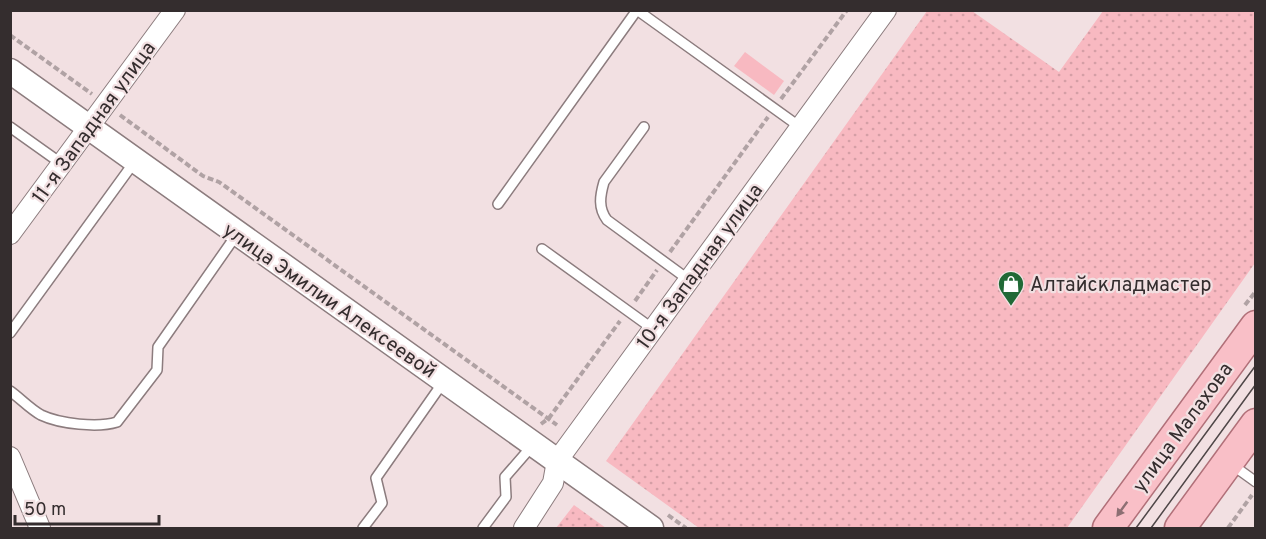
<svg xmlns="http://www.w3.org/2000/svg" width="1266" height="539" viewBox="0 0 1266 539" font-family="Overpass,sans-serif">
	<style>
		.green { fill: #f8b9c1 }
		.garden { fill: url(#garden-dots) }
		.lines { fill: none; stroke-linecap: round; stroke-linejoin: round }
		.service-casing { stroke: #8c7c7e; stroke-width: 12 }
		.minor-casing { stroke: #8c7c7e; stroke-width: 22 }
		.tertiary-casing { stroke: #8c7c7e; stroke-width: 27 }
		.primary-casing { stroke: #b17079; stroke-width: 33 }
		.path { stroke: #b0a2a4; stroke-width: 4; stroke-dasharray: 6 3; stroke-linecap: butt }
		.service { stroke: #fff; stroke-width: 9 }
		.minor { stroke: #fff; stroke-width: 20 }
		.tertiary { stroke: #fff; stroke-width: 24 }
		.primary { stroke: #f9bfc7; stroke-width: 30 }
		.tram { stroke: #4f4748; stroke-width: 1.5 }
		.oneway { fill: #8d6f73 }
		.labels { text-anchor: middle; stroke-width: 4.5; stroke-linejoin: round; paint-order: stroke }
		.street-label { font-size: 20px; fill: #342d2e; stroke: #f2e0e2 }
		.poi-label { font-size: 20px; fill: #342d2e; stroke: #f2e0e2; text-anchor: start }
	</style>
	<defs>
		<pattern id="garden-dots" width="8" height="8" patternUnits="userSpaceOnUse" patternTransform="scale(1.5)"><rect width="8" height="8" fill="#f8b9c1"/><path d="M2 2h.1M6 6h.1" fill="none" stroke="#d59fa6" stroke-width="1.8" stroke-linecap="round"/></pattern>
	</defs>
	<rect width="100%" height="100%" fill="#f2e0e2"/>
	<polygon class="green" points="745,52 784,81 774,95 734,66"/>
	<g class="garden">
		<polygon points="927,11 972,11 1059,72 1103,11 1255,11 1255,263 1067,528 699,528 606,461"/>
		<polygon points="574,505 606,528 556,528"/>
	</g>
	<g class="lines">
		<g class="service-casing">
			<g id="service">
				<polyline points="637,10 800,127"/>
				<polyline points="10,127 62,164"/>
				<path d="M644,127L604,182C600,196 598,208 607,220L689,280"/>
				<polyline points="498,204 637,10"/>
				<polyline points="542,249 653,329"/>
				<polyline points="10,333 135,161"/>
				<path d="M10,391C20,398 30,409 41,415C60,424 98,428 117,422L157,370L158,347L237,234"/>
				<polyline points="1231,464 1256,482"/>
				<polyline points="363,528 382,503 376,478 444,381"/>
				<polyline points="483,528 506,497 505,477 532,446"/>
			</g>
		</g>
		<g class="minor-casing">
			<g id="minor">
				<polyline points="10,234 175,10"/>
				<polyline points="10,457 40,528"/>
				<polyline points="524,528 553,483 557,461 886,10"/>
			</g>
		</g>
		<g class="tertiary-casing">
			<polyline id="tertiary" points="10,71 651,528"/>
		</g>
		<g class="primary-casing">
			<g id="primary">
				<polyline points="1108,528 1256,326"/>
				<polyline points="1180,528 1256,424"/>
			</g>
		</g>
		<g class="path">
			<polyline points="10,35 92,94"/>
			<polyline points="781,99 847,10"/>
			<polyline points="120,115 203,176 219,182 557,425"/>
			<polyline points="670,252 768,117"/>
			<polyline points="635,301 657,270"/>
			<polyline points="1245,305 1256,291"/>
			<polyline points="541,424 549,418 620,321"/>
			<polyline points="668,515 686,528"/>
			<polyline points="1228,528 1252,495"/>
		</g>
		<use href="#service" class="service"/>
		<use href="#minor" class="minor"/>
		<use href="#tertiary" class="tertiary"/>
		<use href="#primary" class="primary"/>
		<g class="tram">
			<polyline points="1136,528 1256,365"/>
			<polyline points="1151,528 1256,384"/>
		</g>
	</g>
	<defs><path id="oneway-solid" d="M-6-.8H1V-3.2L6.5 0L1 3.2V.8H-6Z" transform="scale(1.5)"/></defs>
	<use class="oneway" href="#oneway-solid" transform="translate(1122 509) rotate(126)"/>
	<defs>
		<g id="shop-pin" transform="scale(1.35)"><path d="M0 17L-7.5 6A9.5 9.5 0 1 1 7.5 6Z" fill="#206936" stroke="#f2e0e2"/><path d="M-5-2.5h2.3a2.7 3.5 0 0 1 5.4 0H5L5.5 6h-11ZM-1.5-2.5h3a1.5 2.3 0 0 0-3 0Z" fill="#fff"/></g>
	</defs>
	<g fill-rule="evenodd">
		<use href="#shop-pin" x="1011" y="284"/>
	</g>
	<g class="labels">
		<g class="street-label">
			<text transform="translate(93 122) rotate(-54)" y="7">11-я Западная улица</text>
			<text transform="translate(699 266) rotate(-54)" y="7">10-я Западная улица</text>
			<text transform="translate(330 300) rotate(35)" y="7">улица Эмилии Алексеевой</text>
			<text transform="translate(1182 427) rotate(-54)" y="7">улица Малахова</text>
		</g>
		<g class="poi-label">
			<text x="1030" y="291">Алтайскладмастер</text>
		</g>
	</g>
	<rect width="1266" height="539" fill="none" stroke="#342d2e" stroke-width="24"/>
	<path d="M15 515v9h144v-9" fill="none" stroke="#342d2e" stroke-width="3"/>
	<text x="24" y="515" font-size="18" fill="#342d2e" stroke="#f2e0e2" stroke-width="4.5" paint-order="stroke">50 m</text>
</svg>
